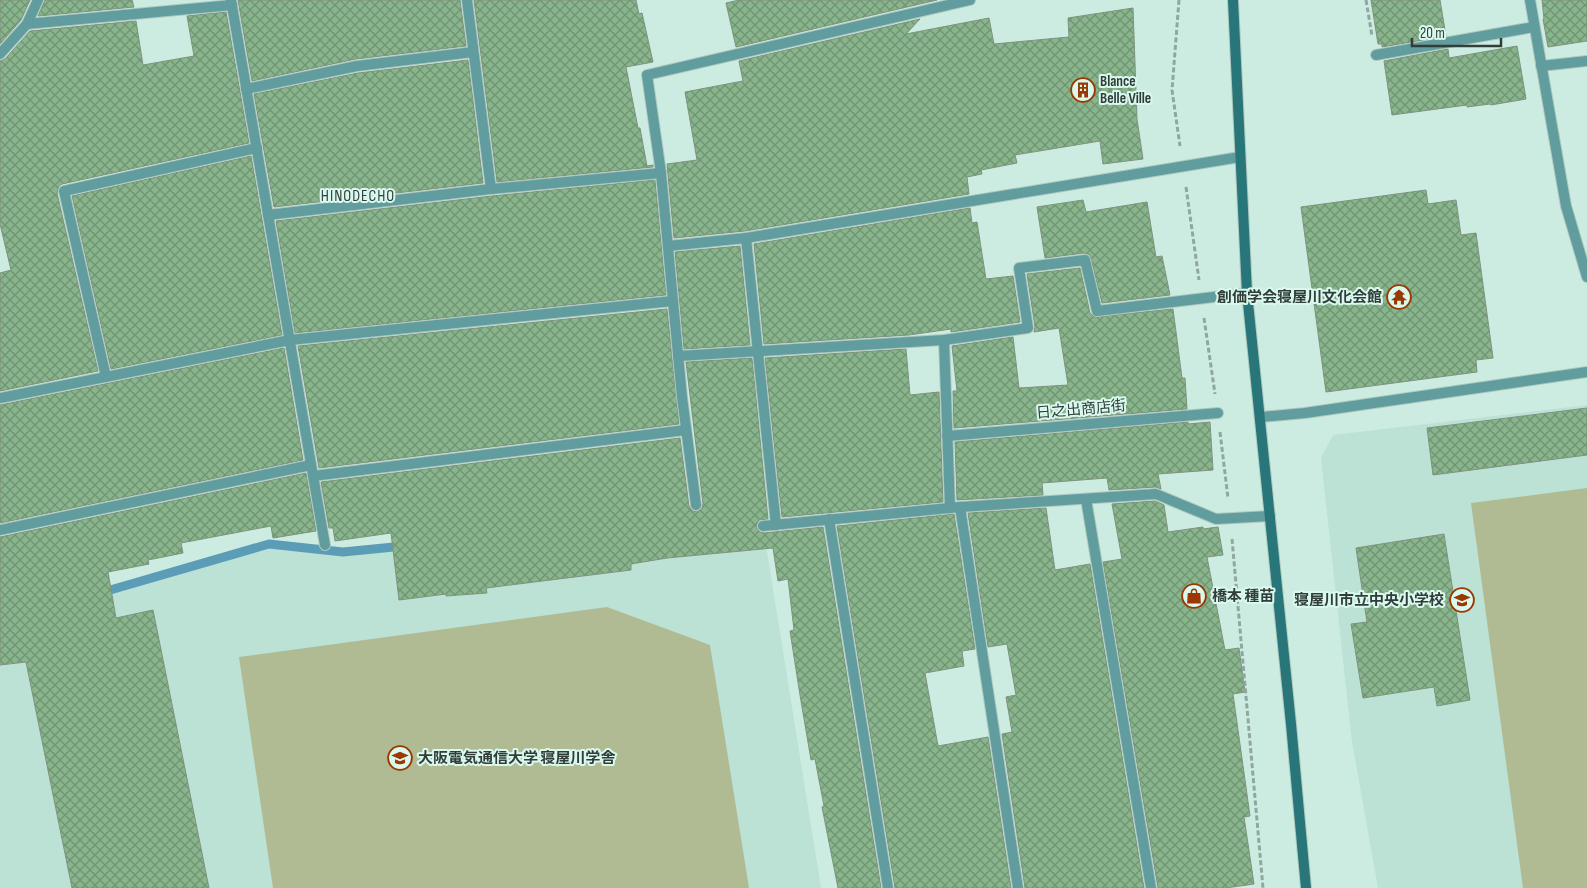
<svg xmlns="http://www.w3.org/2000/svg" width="1587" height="888" viewBox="0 0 1587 888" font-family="'Sofia Sans Condensed','Noto Sans JP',sans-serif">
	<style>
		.built { fill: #bbe2d5 }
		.pitch { fill: #b0bb94 }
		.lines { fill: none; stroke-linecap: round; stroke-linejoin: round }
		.stream { stroke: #5b9db7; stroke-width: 9 }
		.building { fill: url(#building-cross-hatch); stroke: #7e927f }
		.lane-casing { stroke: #aec9bf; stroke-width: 12 }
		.street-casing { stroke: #aec9bf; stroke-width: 12 }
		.secondary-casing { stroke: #aec9bf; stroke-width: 12 }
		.path { stroke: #90a79f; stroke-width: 3; stroke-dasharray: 5 2.5; stroke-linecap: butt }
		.lane { stroke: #619c9f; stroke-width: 10 }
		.street { stroke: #619c9f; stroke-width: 10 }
		.secondary { stroke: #287679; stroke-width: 10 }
		.labels { text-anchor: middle; stroke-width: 4; stroke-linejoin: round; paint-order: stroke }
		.poi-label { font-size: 15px; font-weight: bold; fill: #313d39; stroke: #daf9ee; text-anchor: start }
		.street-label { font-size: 15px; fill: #313d39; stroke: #daf9ee }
		.neighbourhood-label { font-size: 16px; letter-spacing: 1px; fill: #313d39; stroke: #daf9ee }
	</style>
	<defs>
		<pattern id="building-cross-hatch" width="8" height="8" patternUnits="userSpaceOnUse" patternTransform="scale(1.25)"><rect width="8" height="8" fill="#88b58b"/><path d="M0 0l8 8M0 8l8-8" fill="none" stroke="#709473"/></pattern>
	</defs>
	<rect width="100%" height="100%" fill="#cdece1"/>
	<g class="built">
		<polygon points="1587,405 1587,888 1378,888 1352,742 1321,458 1333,435"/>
		<polygon points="761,514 821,888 0,888 0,627 271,548 340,556"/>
	</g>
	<g class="pitch">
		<polygon points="1587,488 1587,888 1523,888 1471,503"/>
		<polygon points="607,607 710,645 749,888 273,888 239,657"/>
	</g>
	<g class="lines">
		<polyline class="stream" points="100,593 269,544 343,552 404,546"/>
	</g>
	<g class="building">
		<polygon points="0,0 30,0 21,20 0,44"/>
		<polygon points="45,0 132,0 134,7 38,16"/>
		<polygon points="238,0 460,0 466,46 356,59 252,81"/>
		<polygon points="474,0 636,0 639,14 642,13 653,62 626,67 638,128 640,128 647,166 653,165 653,167 497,182"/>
		<polygon points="739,0 937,0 736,47 726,3"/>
		<polygon points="1371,0 1440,0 1446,36 1382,47 1382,44 1378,44"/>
		<polygon points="1542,0 1587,0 1587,41 1548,47 1543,19 1544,19"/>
		<polygon points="1133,8 1137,119 1143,159 1103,164 1100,141 1015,155 1017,163 981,170 982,174 967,177 969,194 745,231 674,238 667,164 697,160 685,92 743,81 739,61 920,19 906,34 989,18 994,44 1069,37 1068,18"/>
		<polygon points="226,12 249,143 62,184 59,186 57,193 98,371 0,391 0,273 11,270 0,224 0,61 5,59 30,31 136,21 143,65 194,56 187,16"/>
		<polygon points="1517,46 1526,99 1491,105 1490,104 1467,107 1467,105 1392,115 1384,61 1448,49 1449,58"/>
		<polygon points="468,60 483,183 274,207 254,94 358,73"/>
		<polygon points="251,156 282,335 111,369 72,196"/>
		<polygon points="655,180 666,295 295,333 276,221 492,196"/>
		<polygon points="1426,190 1428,204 1456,200 1461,235 1476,233 1493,358 1476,360 1477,372 1326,392 1301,207"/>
		<polygon points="1083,200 1086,212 1147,202 1156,257 1162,256 1170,295 1102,303 1090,255 1084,253 1045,258 1037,207"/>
		<polygon points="970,208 972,223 977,222 986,279 1013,276 1020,322 951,332 951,329 909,335 764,344 754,244"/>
		<polygon points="740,246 750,345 684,349 675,252"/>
		<polygon points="1080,268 1090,313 1094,317 1173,309 1182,378 1185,378 1187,409 954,428 953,391 957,391 952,346 1013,337 1019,388 1068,385 1059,328 1034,332 1035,327 1027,274"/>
		<polygon points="667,309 679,424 319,468 298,346"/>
		<polygon points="284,348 303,460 0,523 0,405"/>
		<polygon points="906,349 910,395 939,392 943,502 782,517 765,358"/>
		<polygon points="752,358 768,519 759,520 757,524 756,527 760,532 764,533 823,527 881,888 838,888 822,807 824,806 815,759 811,760 800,695 790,631 794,630 788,579 778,581 773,548 667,558 631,564 631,570 486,588 487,593 446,596 446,594 399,600 391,533 335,541 333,528 329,528 321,482 680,438 689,506 693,511 697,512 702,508 703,504 686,362"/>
		<polygon points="1587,408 1587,455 1433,475 1427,428"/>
		<polygon points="1188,422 1188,424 1210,422 1213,470 1158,474 1161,489 1156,487 1109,490 1107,478 1042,483 1043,495 957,500 955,442"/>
		<polygon points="306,473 316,531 273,538 271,526 181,543 183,553 148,560 149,564 108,572 116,618 153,610 209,888 72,888 26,662 0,665 0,537"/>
		<polygon points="1155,501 1164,505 1168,532 1203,527 1203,529 1218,527 1223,555 1207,557 1225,650 1239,648 1245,692 1233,694 1250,816 1244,817 1254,884 1226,888 1158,888 1103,562 1122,559 1112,504"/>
		<polygon points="1046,508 1055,570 1090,564 1144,888 1025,888 1002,734 1012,732 1006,697 1016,695 1007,644 988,647 968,513"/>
		<polygon points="954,514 975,649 962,651 964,666 925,673 938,746 988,737 1011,888 895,888 837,526"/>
		<polygon points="1444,534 1470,700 1437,706 1434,687 1363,698 1351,624 1367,622 1356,548"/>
	</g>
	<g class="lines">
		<g class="lane-casing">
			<polyline id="lane" points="1541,66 1587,61"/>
		</g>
		<g class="street-casing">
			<g id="street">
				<polyline points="231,0 325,545"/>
				<polyline points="467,0 491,189"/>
				<polyline points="1530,0 1566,206 1587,277"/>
				<polyline points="27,24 232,5"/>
				<polyline points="0,54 27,24 38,0"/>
				<polyline points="1376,55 1534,27"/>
				<polyline points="246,89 357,66 473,52"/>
				<polyline points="268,215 491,189 661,173"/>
				<polyline points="746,238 776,525"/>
				<polyline points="668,246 746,238 1240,157"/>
				<polyline points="944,340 950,508"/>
				<polyline points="678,356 944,340 1028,328 1019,268 1085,260 1097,311 1247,293"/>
				<polyline points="106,377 64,191 257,148"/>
				<polyline points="0,398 290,340 673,301"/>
				<polyline points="1261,417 1305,413 1587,372"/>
				<polyline points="947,436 1218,413"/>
				<polyline points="313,476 686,430"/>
				<polyline points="1086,499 1151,888"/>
				<polyline points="696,505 682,397 661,173 647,75 970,0"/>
				<polyline points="960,507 1018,888"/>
				<polyline points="829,519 888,888"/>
				<polyline points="763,526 960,507 1156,494 1216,519 1270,516"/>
				<polyline points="0,530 311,465"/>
			</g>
		</g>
		<g class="secondary-casing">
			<polyline id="secondary" points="1233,0 1247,293 1291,724 1306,888"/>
		</g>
		<g class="path">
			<polyline points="1179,0 1172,90 1180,146"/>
			<polyline points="1366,0 1372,36"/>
			<polyline points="1186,187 1199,280"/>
			<polyline points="1204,318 1215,394"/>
			<polyline points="1220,432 1228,498"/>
			<polyline points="1232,539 1263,888"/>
		</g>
		<use href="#lane" class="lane"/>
		<use href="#street" class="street"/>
		<use href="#secondary" class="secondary"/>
	</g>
	<defs>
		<g id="building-ring" transform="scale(1.25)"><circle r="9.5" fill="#daf9ee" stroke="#9b3701" stroke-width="1.5"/><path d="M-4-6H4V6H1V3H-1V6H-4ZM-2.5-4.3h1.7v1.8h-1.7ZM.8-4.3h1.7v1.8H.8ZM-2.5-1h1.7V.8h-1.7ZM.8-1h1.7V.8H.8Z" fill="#9b3701"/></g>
		<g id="temple-ring" transform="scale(1.25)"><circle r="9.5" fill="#daf9ee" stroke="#9b3701" stroke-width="1.5"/><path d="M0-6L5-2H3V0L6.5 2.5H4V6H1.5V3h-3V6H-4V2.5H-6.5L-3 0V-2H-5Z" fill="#9b3701"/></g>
		<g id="shop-ring" transform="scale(1.25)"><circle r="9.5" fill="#daf9ee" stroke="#9b3701" stroke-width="1.5"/><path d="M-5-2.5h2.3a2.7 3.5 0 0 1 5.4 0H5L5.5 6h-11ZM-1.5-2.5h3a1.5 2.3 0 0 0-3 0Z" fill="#9b3701"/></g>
		<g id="school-ring" transform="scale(1.25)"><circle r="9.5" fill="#daf9ee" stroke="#9b3701" stroke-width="1.5"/><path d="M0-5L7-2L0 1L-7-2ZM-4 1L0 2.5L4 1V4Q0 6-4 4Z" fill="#9b3701"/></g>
		<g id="university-ring" transform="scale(1.25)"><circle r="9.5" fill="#daf9ee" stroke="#9b3701" stroke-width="1.5"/><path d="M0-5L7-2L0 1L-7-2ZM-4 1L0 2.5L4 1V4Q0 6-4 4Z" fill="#9b3701"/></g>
	</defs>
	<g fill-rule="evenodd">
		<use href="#building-ring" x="1083" y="90"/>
		<use href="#temple-ring" x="1399" y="297"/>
		<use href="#shop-ring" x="1194" y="596"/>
		<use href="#school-ring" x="1462" y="600"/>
		<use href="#university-ring" x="400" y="758"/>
	</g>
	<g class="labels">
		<g class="poi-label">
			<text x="1100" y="86">Blance<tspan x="1100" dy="17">Belle Ville</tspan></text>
			<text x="1382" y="302" text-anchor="end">創価学会寝屋川文化会館</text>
			<text x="1212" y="601">橋本 種苗</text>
			<text x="1444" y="605" text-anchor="end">寝屋川市立中央小学校</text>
			<text x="418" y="763">大阪電気通信大学 寝屋川学舎</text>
		</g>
		<g class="street-label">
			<text transform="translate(1081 409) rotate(-5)" y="5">日之出商店街</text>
		</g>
		<g class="neighbourhood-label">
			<text x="358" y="201">HINODECHO</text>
		</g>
	</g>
	<path d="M1412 38v8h89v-8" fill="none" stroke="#313d39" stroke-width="2.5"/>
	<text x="1420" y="38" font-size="15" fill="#313d39" stroke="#daf9ee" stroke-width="4" paint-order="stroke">20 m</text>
</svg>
